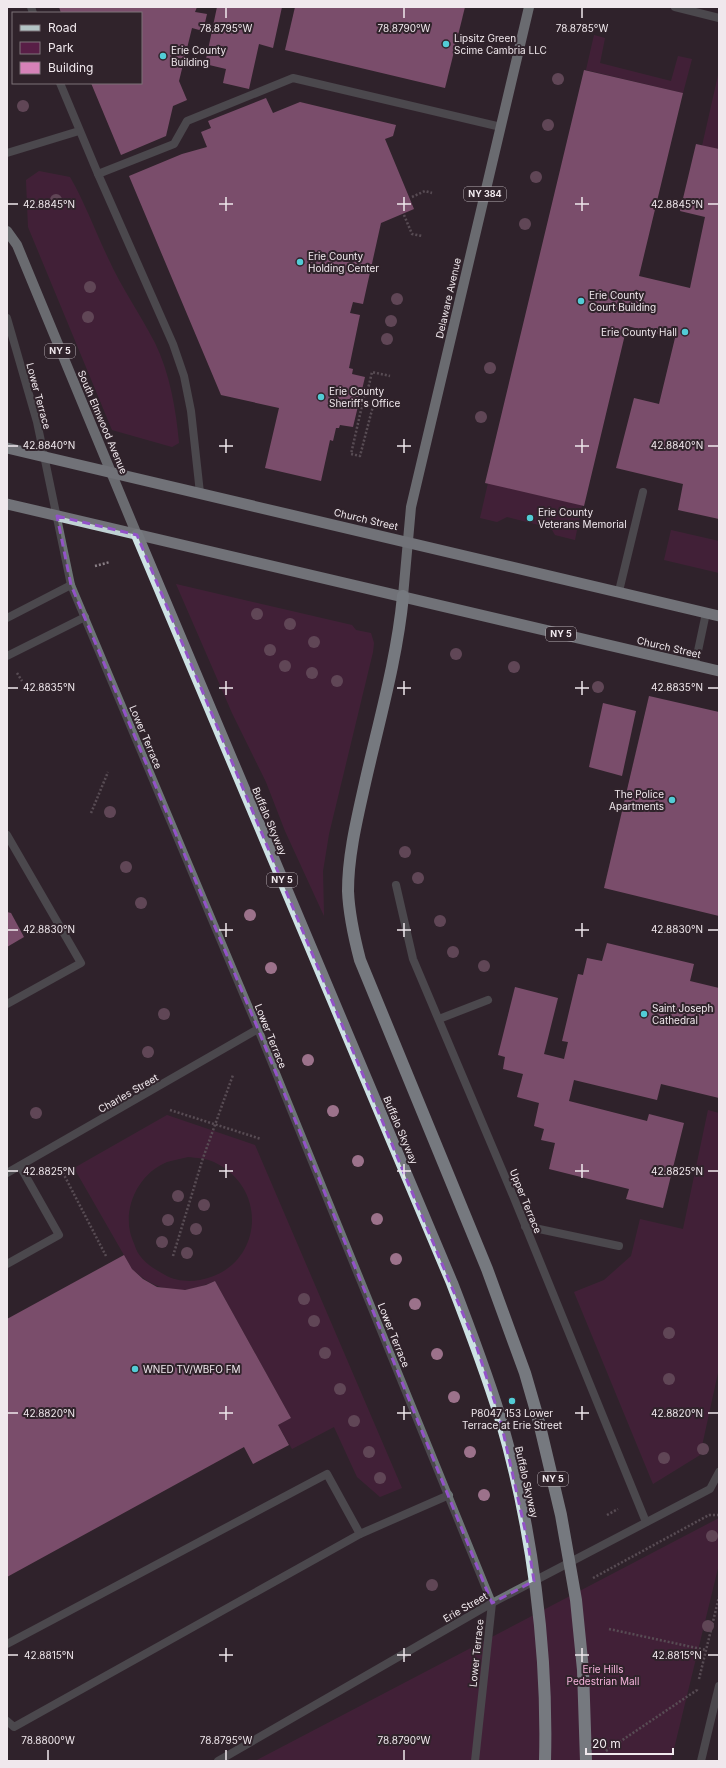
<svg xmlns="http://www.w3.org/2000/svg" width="726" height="1768" viewBox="0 0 726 1768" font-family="Inter,sans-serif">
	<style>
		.green { fill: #581e46; fill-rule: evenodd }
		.building { fill: #d682b8 }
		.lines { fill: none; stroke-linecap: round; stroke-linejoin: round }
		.path { stroke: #8a7f86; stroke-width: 2.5; stroke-dasharray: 2 2; stroke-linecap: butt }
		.service { stroke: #6d7576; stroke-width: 8 }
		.minor { stroke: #6d7576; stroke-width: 8 }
		.tertiary { stroke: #6d7576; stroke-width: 8 }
		.primary { stroke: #b2c3c4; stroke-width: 10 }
		.trunk { stroke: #c0d2d4; stroke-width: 11 }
		.motorway { stroke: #cde2e4; stroke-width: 12 }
		.tree { fill: #9c728b }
		.marked { fill: none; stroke: #9252c8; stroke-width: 3; stroke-dasharray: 8 5; stroke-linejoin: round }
		.ticks { fill: none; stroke: #f0e8ed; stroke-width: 1.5 }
		.poi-dot { fill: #52ccd6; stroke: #30232b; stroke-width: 1.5 }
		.labels { text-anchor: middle; stroke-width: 4; stroke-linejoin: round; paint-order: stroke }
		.shield { fill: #30232b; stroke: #b6adb3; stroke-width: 1 }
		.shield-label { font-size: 9px; font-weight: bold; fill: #f0e8ed }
		.poi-label { font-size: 10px; fill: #f0e8ed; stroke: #30232b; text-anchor: start }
		.street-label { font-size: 10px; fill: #f0e8ed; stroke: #30232b }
		.park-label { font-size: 10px; fill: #f4b2da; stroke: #30232b }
		.ticks-label { font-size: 10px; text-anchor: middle; fill: #f0e8ed; stroke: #30232b; stroke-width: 4; stroke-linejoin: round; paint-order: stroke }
	</style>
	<rect width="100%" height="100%" fill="#30232b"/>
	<g class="green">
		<polygon points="594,35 605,38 600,63 671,81 678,56 692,59 683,93 586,70"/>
		<polygon points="719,71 719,149 702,146"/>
		<path d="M39,171L70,177C85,203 95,231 108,258C121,287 140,314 155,343C170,374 176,410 179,443L172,447L112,430L28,227L26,180Z"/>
		<polygon points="488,483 582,505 575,540 555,535 551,528 507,517 497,522 480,518"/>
		<polygon points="671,530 719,541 719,573 664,560"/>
		<polygon points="176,584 352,625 356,630 371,633 374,643 373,652 329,834 323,871 324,916 285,831 266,782 232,713"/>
		<polygon points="708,1110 719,1113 719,1368 700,1455 653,1484 574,1292 604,1280 631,1256 640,1219 683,1229"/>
		<path d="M167,1115L255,1145L402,1488L380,1497L357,1477L334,1427L292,1449L278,1425L291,1418L215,1281C183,1295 159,1294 132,1269L74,1168ZM188,1157C197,1158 206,1158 214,1162C271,1189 262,1269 200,1280C189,1282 175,1281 165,1275C154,1269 141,1261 136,1249C134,1243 131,1237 130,1232C124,1204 140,1173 167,1162C173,1160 181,1159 188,1157Z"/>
		<polygon points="719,1518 719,1564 671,1761 255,1761"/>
	</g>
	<g class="building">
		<polygon points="59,7 197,7 195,12 207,14 203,31 192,28 179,81 187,100 173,106 166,136 121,155 91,83 141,83 141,13 61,13"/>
		<polygon points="217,7 282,7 273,48 259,44 249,89 223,83 226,69 205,64"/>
		<polygon points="295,7 465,7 445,88 285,50"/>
		<polygon points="584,70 683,93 639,276 690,288 705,217 680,211 696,144 719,149 719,519 678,510 683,484 616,468 634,398 659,404 675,338 627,326 584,506 485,483"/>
		<polygon points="266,98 273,113 300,102 396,125 393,136 385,139 414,209 381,223 363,304 353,302 350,313 360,315 349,368 353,369 352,374 365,377 353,427 340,425 339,428 336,428 333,441 330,440 321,481 265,468 279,408 221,395 129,176 182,154 207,147 201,132 211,128 208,121"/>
		<polygon points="649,696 719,712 719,916 604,888"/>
		<polygon points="603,703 636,711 622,776 589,767"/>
		<polygon points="7,912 11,913 24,937 7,947"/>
		<polygon points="607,943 694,964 690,981 719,988 719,1098 661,1084 657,1100 574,1080 569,1101 647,1121 649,1114 684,1123 663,1208 626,1199 629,1189 549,1169 555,1143 541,1140 544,1129 534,1126 539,1103 517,1097 523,1074 503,1069 505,1057 498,1055 515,987 558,998 544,1054 564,1059 568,1042 562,1041 578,974 583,975 587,958 602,961"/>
		<polygon points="124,1255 132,1269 143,1279 157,1287 185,1290 206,1285 215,1281 291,1418 278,1425 289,1445 253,1464 244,1447 7,1577 7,1319"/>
	</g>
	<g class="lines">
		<g class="path">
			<polyline points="412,197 425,191 432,193"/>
			<polyline points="404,215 412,234 422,236"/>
			<polyline points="382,408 373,406 360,456 351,454 364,397 369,385 372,372 390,376"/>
			<polyline points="95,566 110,562"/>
			<polyline points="17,673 22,681"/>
			<polyline points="91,813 108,772"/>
			<polyline points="170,1110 261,1139"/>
			<polyline points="61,1169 106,1256"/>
			<polyline points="173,1256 203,1158 233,1075"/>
			<polyline points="607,1515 618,1509"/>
			<polyline points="593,1578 709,1515 719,1515"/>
			<polyline points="609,1629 706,1650"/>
			<polyline points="699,1679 719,1597"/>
			<polyline points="606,1751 697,1690 697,1688"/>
		</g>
		<g class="service">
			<polyline points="31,7 33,13"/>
			<polyline points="60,83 98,174 173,344 184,376 191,411 200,493"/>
			<polyline points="7,153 79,131"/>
			<polyline points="98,174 174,144 187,121 293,78 501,127"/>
			<polyline points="619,591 643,492"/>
			<polyline points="7,618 71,585"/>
			<polyline points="7,656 85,617"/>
			<polyline points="695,665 706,613"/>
			<polyline points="7,835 81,963 7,1004"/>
			<polyline points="439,1019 488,1000"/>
			<polyline points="525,1226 619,1246"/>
			<polyline points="7,1264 59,1235 20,1166"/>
			<polyline points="7,1644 327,1474 360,1534 449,1495"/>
			<polyline points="7,1721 14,1727 360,1534"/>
		</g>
		<g class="minor">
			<polyline points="675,7 719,18"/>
			<polyline points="396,885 413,959 514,1198 646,1522"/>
			<polyline points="7,1173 258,1029"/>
		</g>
		<g class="tertiary">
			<polyline points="7,318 37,422 71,585 258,1029 492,1603 475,1761"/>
			<polyline points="218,1761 492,1603 710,1489 719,1472"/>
			<polyline points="701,1761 719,1686"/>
		</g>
		<g class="primary">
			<polyline points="7,231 17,245 137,535"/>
			<polyline points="403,596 411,507 529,7"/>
		</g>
		<g class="trunk">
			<polyline points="7,448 719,616"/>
			<polyline points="7,504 719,671"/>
		</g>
		<g class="motorway">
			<path d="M137,535L452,1283C469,1327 486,1372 500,1417C532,1525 548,1649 545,1761"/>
			<path d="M403,596C397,659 379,721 365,783C357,819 348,855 348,891C349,915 354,937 360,960L487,1269L525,1373L538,1418L561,1515L576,1600L583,1670L586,1761"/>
		</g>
	</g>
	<g class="tree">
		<circle cx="558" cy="79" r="6"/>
		<circle cx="23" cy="106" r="6"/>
		<circle cx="548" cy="125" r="6"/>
		<circle cx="536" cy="177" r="6"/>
		<circle cx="56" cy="200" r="6"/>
		<circle cx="525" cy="224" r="6"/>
		<circle cx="90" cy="287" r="6"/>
		<circle cx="397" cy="299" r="6"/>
		<circle cx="88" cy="317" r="6"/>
		<circle cx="391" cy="321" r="6"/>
		<circle cx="387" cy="339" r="6"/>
		<circle cx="490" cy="368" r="6"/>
		<circle cx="481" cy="417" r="6"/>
		<circle cx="257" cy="614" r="6"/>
		<circle cx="290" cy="624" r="6"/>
		<circle cx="314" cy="642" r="6"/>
		<circle cx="270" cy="650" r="6"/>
		<circle cx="456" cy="654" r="6"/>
		<circle cx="285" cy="666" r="6"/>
		<circle cx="514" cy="667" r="6"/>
		<circle cx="312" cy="673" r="6"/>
		<circle cx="337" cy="681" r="6"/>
		<circle cx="598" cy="687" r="6"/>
		<circle cx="110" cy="812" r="6"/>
		<circle cx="405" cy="852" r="6"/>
		<circle cx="126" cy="867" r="6"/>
		<circle cx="418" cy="878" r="6"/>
		<circle cx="141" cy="903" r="6"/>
		<circle cx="250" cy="915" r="6"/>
		<circle cx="440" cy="921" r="6"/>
		<circle cx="453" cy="952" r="6"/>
		<circle cx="484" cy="966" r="6"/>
		<circle cx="271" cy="968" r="6"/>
		<circle cx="164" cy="1014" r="6"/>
		<circle cx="148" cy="1052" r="6"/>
		<circle cx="308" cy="1060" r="6"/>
		<circle cx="333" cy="1111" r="6"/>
		<circle cx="36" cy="1113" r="6"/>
		<circle cx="358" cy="1161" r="6"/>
		<circle cx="178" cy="1196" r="6"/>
		<circle cx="204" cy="1205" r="6"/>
		<circle cx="377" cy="1219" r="6"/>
		<circle cx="168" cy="1220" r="6"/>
		<circle cx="196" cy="1229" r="6"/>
		<circle cx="162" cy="1242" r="6"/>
		<circle cx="187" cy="1253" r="6"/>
		<circle cx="396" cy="1259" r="6"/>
		<circle cx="304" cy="1299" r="6"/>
		<circle cx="415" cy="1304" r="6"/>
		<circle cx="314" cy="1321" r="6"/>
		<circle cx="669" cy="1333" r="6"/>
		<circle cx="325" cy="1353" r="6"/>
		<circle cx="437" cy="1354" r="6"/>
		<circle cx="669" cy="1379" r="6"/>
		<circle cx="340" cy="1389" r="6"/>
		<circle cx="454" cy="1397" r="6"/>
		<circle cx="354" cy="1421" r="6"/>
		<circle cx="703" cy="1449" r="6"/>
		<circle cx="369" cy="1452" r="6"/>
		<circle cx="470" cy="1452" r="6"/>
		<circle cx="664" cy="1458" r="6"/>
		<circle cx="380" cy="1478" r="6"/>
		<circle cx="484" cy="1495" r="6"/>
		<circle cx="712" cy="1536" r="6"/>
		<circle cx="432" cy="1585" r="6"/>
		<circle cx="708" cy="1626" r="6"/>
	</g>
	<path d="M0 0H726V1768H0ZM57,516L137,535L476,1345L500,1418L528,1543L534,1581L492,1603L258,1029L71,585Z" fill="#30232b" fill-opacity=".55" fill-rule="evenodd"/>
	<path class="marked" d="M57,516L137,535L476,1345L500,1418L528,1543L534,1581L492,1603L258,1029L71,585Z"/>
	<path class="ticks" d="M226,8V18M404,8V18M582,8V18M226,197V211M404,197V211M582,197V211M8,204H18M219,204H233M397,204H411M575,204H589M708,204H718M226,439V453M404,439V453M582,439V453M8,446H18M219,446H233M397,446H411M575,446H589M708,446H718M226,681V695M404,681V695M582,681V695M8,688H18M219,688H233M397,688H411M575,688H589M708,688H718M226,923V937M404,923V937M582,923V937M8,930H18M219,930H233M397,930H411M575,930H589M708,930H718M226,1164V1178M404,1164V1178M582,1164V1178M8,1171H18M219,1171H233M397,1171H411M575,1171H589M708,1171H718M226,1406V1420M404,1406V1420M582,1406V1420M8,1413H18M219,1413H233M397,1413H411M575,1413H589M708,1413H718M226,1648V1662M404,1648V1662M582,1648V1662M8,1655H18M219,1655H233M397,1655H411M575,1655H589M708,1655H718M48,1750V1760M226,1750V1760M404,1750V1760"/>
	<g class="poi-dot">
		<circle cx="446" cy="44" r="4"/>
		<circle cx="163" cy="56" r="4"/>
		<circle cx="300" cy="262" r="4"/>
		<circle cx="581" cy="301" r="4"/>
		<circle cx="685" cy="332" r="4"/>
		<circle cx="321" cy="397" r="4"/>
		<circle cx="530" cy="518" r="4"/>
		<circle cx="672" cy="800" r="4"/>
		<circle cx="644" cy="1014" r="4"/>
		<circle cx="135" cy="1369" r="4"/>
		<circle cx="512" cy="1401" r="4"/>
	</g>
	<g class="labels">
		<g class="shield">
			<rect x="464" y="187" width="42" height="14" rx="3"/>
			<rect x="45" y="344" width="30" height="14" rx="3"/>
			<rect x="546" y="627" width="30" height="14" rx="3"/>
			<rect x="267" y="873" width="30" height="14" rx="3"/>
			<rect x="538" y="1472" width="30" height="14" rx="3"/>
		</g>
		<g class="shield-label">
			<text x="485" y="197">NY 384</text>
			<text x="60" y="354">NY 5</text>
			<text x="561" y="637">NY 5</text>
			<text x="282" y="883">NY 5</text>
			<text x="553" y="1482">NY 5</text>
		</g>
		<g class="poi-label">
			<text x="454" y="42">Lipsitz Green<tspan x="454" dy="12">Scime Cambria LLC</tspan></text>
			<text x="171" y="54">Erie County<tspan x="171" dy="12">Building</tspan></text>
			<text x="308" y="260">Erie County<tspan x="308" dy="12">Holding Center</tspan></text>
			<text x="589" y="299">Erie County<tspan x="589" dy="12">Court Building</tspan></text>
			<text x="677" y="336" text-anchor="end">Erie County Hall</text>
			<text x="329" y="395">Erie County<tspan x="329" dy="12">Sheriff's Office</tspan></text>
			<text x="538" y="516">Erie County<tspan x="538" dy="12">Veterans Memorial</tspan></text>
			<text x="664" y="798" text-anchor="end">The Police<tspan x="664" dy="12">Apartments</tspan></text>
			<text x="652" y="1012">Saint Joseph<tspan x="652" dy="12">Cathedral</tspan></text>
			<text x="143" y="1373">WNED TV/WBFO FM</text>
			<text x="512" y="1417" text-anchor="middle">P8047 153 Lower<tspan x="512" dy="12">Terrace at Erie Street</tspan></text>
		</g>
		<g class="street-label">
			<text transform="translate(448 298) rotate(-77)" y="4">Delaware Avenue</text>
			<text transform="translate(39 396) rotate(75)" y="4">Lower Terrace</text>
			<text transform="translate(103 422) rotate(67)" y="4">South Elmwood Avenue</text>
			<text transform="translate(366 519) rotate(13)" y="4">Church Street</text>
			<text transform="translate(669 647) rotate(13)" y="4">Church Street</text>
			<text transform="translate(146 737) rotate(67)" y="4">Lower Terrace</text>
			<text transform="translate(270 821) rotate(67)" y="4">Buffalo Skyway</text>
			<text transform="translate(271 1036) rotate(68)" y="4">Lower Terrace</text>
			<text transform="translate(128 1093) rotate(-30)" y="4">Charles Street</text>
			<text transform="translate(401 1130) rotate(67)" y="4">Buffalo Skyway</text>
			<text transform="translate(526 1201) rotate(68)" y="4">Upper Terrace</text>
			<text transform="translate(394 1335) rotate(68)" y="4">Lower Terrace</text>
			<text transform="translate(527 1482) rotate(77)" y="4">Buffalo Skyway</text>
			<text transform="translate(465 1607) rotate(-30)" y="4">Erie Street</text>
			<text transform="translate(476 1653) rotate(-84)" y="4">Lower Terrace</text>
		</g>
		<g class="park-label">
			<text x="603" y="1673">Erie Hills<tspan x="603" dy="12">Pedestrian Mall</tspan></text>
		</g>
	</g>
	<g class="ticks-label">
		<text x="226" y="32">78.8795°W</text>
		<text x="404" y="32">78.8790°W</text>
		<text x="582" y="32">78.8785°W</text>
		<text x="49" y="208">42.8845°N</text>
		<text x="677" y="208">42.8845°N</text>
		<text x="49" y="449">42.8840°N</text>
		<text x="677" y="449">42.8840°N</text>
		<text x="49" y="691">42.8835°N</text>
		<text x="677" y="691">42.8835°N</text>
		<text x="49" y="933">42.8830°N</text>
		<text x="677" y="933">42.8830°N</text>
		<text x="49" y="1175">42.8825°N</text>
		<text x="677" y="1175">42.8825°N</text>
		<text x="49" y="1417">42.8820°N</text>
		<text x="677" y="1417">42.8820°N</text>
		<text x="49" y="1659">42.8815°N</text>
		<text x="677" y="1659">42.8815°N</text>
		<text x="48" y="1744">78.8800°W</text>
		<text x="226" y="1744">78.8795°W</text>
		<text x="404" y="1744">78.8790°W</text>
	</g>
	<rect width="726" height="1768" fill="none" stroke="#f0e8ed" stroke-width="16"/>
	<rect x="12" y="12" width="130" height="72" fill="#30232b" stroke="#7d7279"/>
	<rect x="20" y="25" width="20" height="6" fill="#b2c3c4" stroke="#7d7279"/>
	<text x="48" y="32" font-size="12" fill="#f0e8ed">Road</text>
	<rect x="20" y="42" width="20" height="12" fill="#581e46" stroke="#7d7279"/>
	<text x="48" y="52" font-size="12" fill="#f0e8ed">Park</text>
	<rect x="20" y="62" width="20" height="12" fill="#d682b8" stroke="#7d7279"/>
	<text x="48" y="72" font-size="12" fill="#f0e8ed">Building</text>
	<path d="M586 1748v6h87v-6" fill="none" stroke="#f0e8ed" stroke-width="2"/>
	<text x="592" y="1748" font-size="12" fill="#f0e8ed" stroke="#30232b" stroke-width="3" paint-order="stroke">20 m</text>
</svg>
